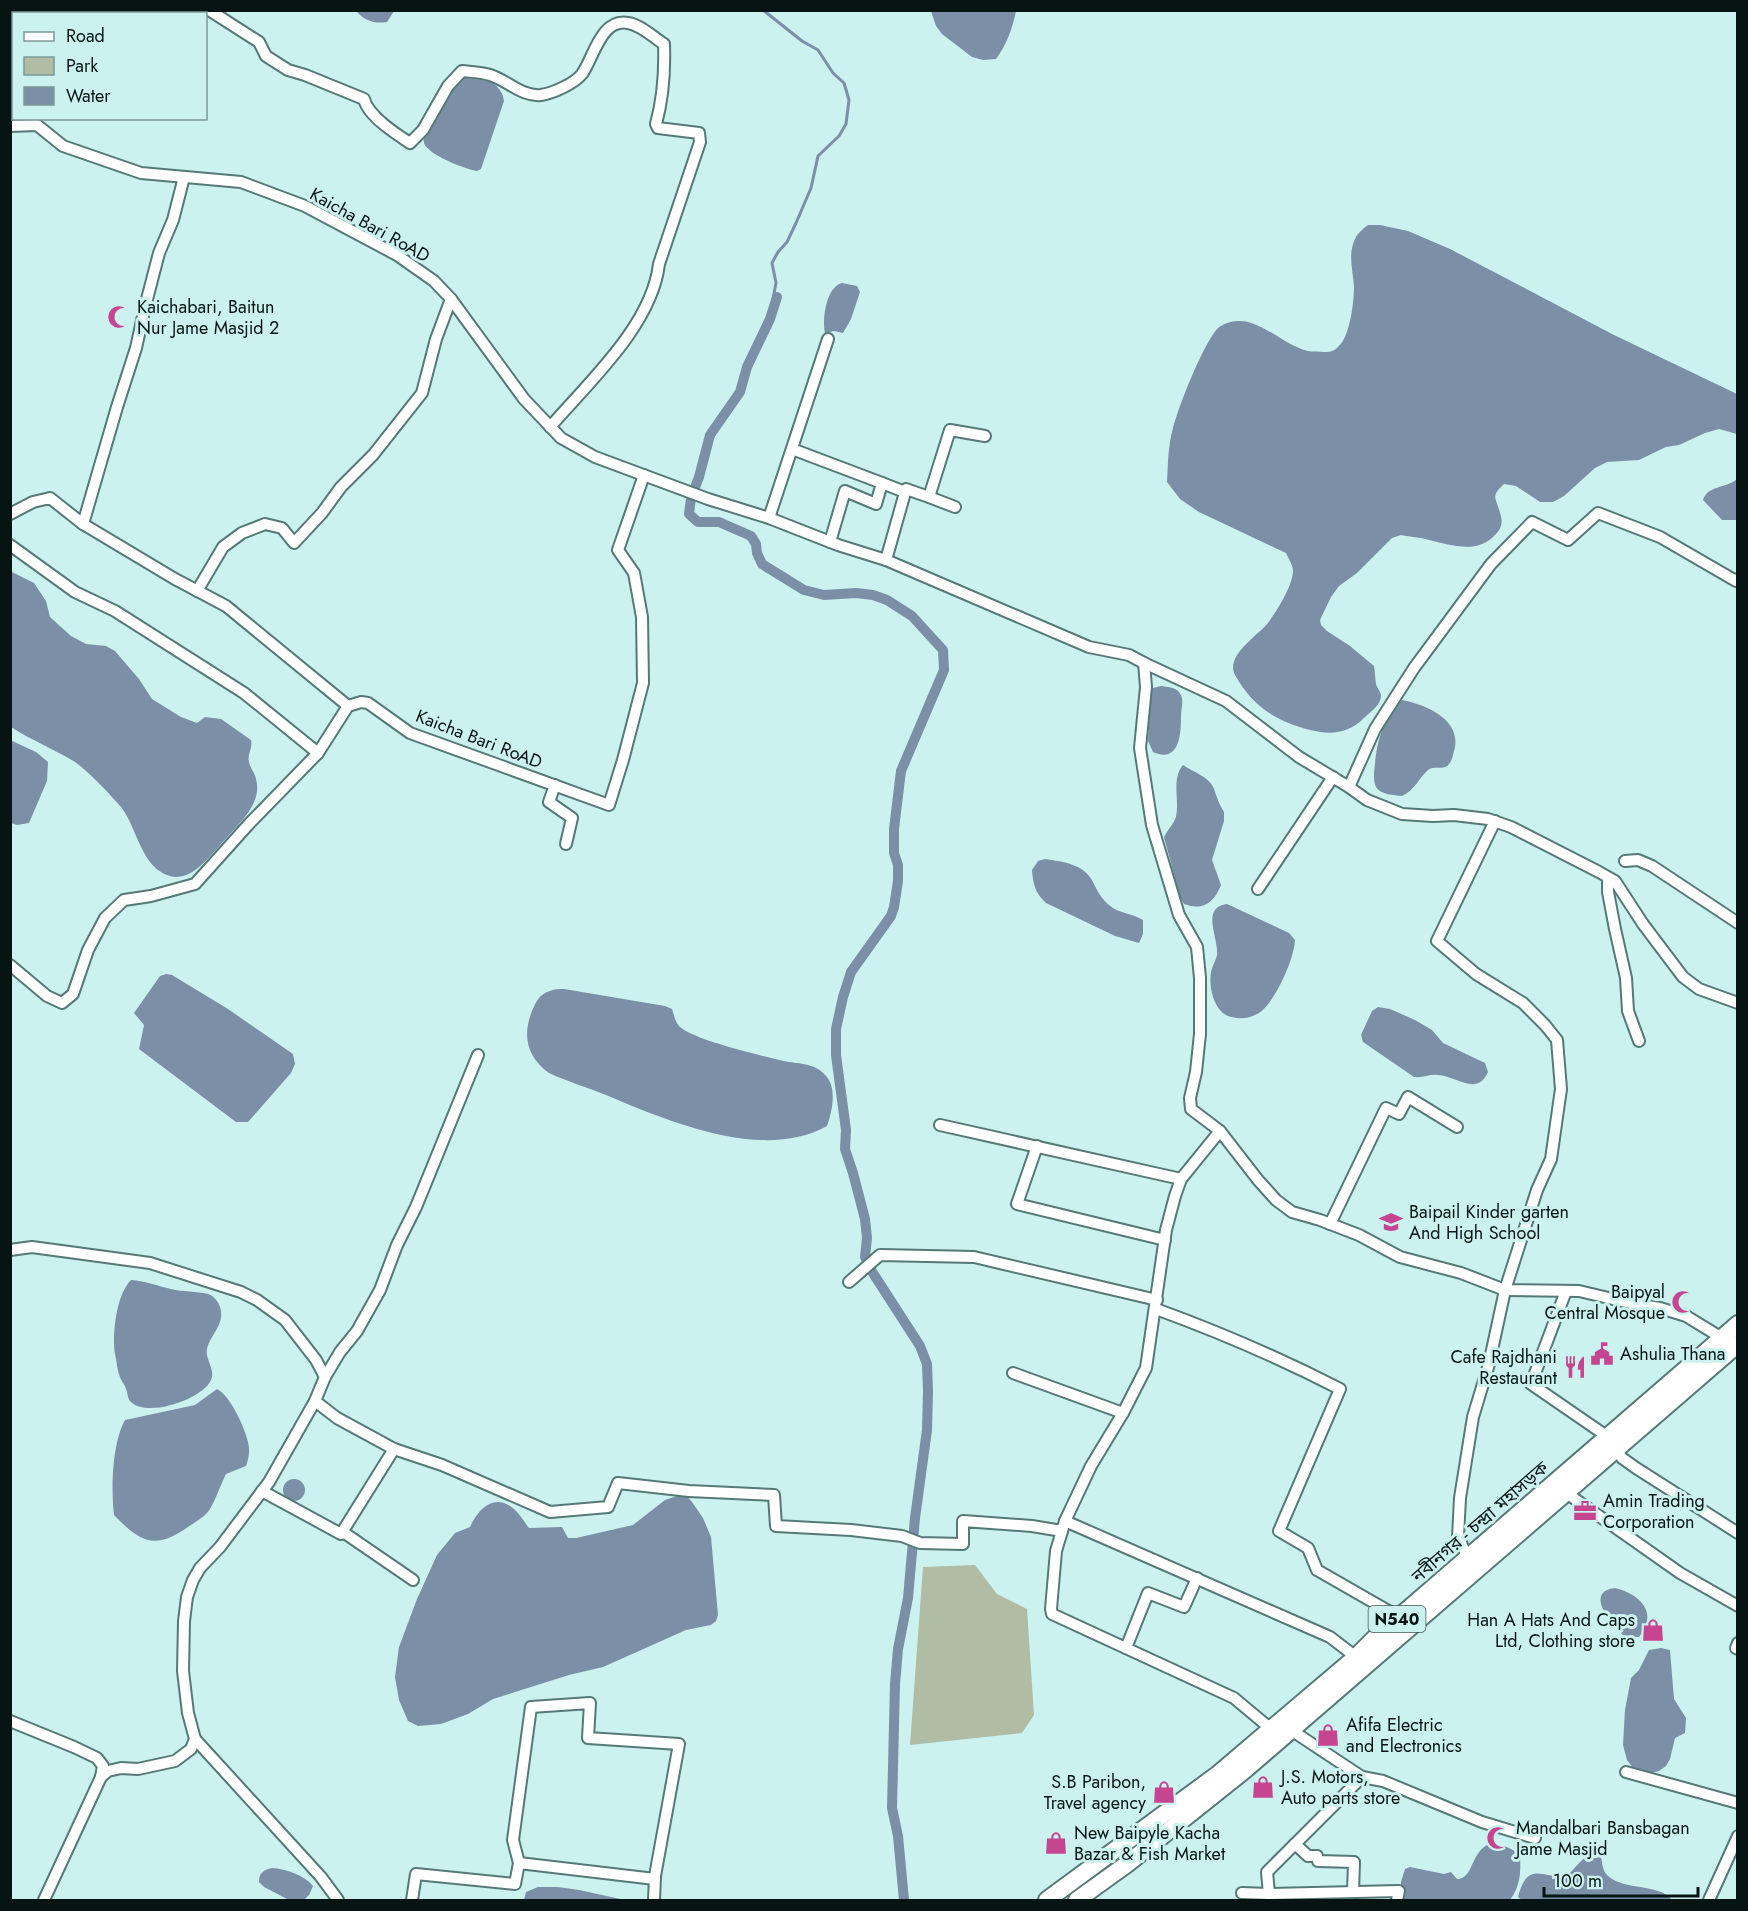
<svg xmlns="http://www.w3.org/2000/svg" width="1748" height="1911" viewBox="0 0 1748 1911" font-family="Jost,'Noto Sans Bengali',sans-serif">
	<style>
		.green { fill: #b0bca4 }
		.water { fill: #7b8fa7 }
		.lines { fill: none; stroke-linecap: round; stroke-linejoin: round }
		.stream { stroke: #7b8fa7; stroke-width: 3 }
		.canal { stroke: #7b8fa7; stroke-width: 10 }
		.minor-casing { stroke: #557976; stroke-width: 14 }
		.trunk-casing { stroke: #557976; stroke-width: 20 }
		.minor { stroke: #fff; stroke-width: 10 }
		.trunk { stroke: #fff; stroke-width: 16 }
		.labels { text-anchor: middle; stroke-width: 6; stroke-linejoin: round; paint-order: stroke }
		.shield { fill: #cbf2ef; stroke: #415755; stroke-width: 1.5 }
		.shield-label { font-size: 16px; font-weight: bold; fill: #061413 }
		.street-label { font-size: 18px; fill: #061413; stroke: #cbf2ef }
		.poi-label { font-size: 18px; fill: #061413; stroke: #cbf2ef; text-anchor: start }
	</style>
	<rect width="100%" height="100%" fill="#cbf2ef"/>
	<polygon class="green" points="975,1565 997,1594 1027,1609 1034,1715 1022,1733 910,1745 923,1567"/>
	<g class="water">
		<path d="M356,11H394L387,22C374,24 365,21 356,11Z"/>
		<path d="M931,11V10L1016,11C1013,27 1006,46 996,59L983,60L972,57L942,34L936,26Z"/>
		<path d="M470,75C486,77 502,85 504,101L481,169L477,171C465,169 428,155 424,143C420,129 457,78 470,75Z"/>
		<path d="M1368,225H1380L1408,231L1450,249L1614,335L1737,394V434L1719,429L1705,433L1679,445L1666,447L1639,460L1607,462L1595,468L1564,496L1553,502H1540L1516,486L1504,484C1490,497 1496,497 1500,513C1503,521 1502,528 1496,534C1478,555 1451,545 1429,540C1420,537 1411,537 1401,535L1392,538L1357,573L1339,586L1331,597L1320,620L1321,625L1327,631L1350,646L1374,666C1375,671 1375,678 1376,684C1377,688 1381,692 1381,696C1381,705 1370,712 1364,718C1348,734 1331,735 1310,730C1276,721 1253,707 1235,675C1225,656 1257,636 1267,624C1276,613 1293,585 1293,571C1293,565 1288,558 1286,553L1199,512L1180,499L1167,482C1168,465 1168,445 1173,428C1179,405 1202,347 1217,329C1222,324 1231,321 1238,321C1260,319 1285,346 1308,351C1312,352 1317,351 1322,352C1329,352 1333,352 1338,347C1350,337 1354,302 1354,287C1353,270 1347,253 1356,237C1358,233 1364,228 1368,225Z"/>
		<path d="M842,283L857,286L860,292L851,319L843,333L834,331L825,333C822,319 826,287 842,283Z"/>
		<path d="M1737,479V520H1722L1703,500C1708,485 1725,489 1737,479Z"/>
		<path d="M10,571L34,583L46,601L50,617L71,636L86,644L106,646L115,651L139,679L152,699L181,717L197,723L205,717L221,719L251,740C253,748 247,754 249,762C250,768 255,773 256,779C262,801 244,819 230,834C215,849 194,883 170,876C141,868 137,827 121,807C110,794 89,772 75,762C54,749 31,740 11,727Z"/>
		<path d="M1161,686C1167,687 1175,687 1179,692C1185,699 1181,708 1181,716C1181,733 1180,764 1153,752L1148,741L1151,693L1153,688Z"/>
		<path d="M1402,700C1428,705 1463,721 1454,751C1453,755 1452,761 1449,764C1444,771 1434,765 1428,770C1418,779 1415,790 1402,796C1394,795 1381,795 1376,787C1373,780 1374,771 1375,764C1377,739 1384,718 1402,700Z"/>
		<polygon points="10,740 36,752 48,762 47,781 29,823 17,825 11,823"/>
		<path d="M1183,765C1193,772 1210,777 1214,789C1217,798 1219,804 1224,812V821L1212,860L1221,885C1214,903 1203,911 1184,904L1180,897L1164,837C1167,831 1174,823 1176,817C1180,800 1171,779 1183,765Z"/>
		<path d="M1045,859C1064,862 1084,864 1093,882C1097,891 1102,899 1109,905C1119,914 1132,913 1143,920V934L1139,943L1115,936L1046,903C1035,893 1033,884 1032,870L1038,861Z"/>
		<path d="M1227,904L1289,933L1295,940C1294,960 1275,1002 1259,1013C1252,1017 1245,1019 1237,1018C1231,1017 1225,1016 1221,1011C1212,1001 1209,985 1211,972C1212,966 1216,961 1217,955C1219,939 1200,907 1227,904Z"/>
		<polygon points="166,974 172,975 228,1009 293,1054 295,1064 291,1073 248,1122 236,1122 139,1049 144,1025 134,1013 160,976"/>
		<path d="M564,989L665,1006L672,1009C674,1015 675,1021 679,1026C692,1040 767,1057 789,1062C803,1064 817,1064 827,1077C837,1090 832,1112 827,1126C763,1162 668,1121 606,1095C587,1087 568,1082 549,1073C527,1057 522,1036 532,1011C536,1002 539,994 550,991C554,989 559,989 564,989Z"/>
		<path d="M1378,1007L1390,1009L1415,1020L1432,1030L1443,1043L1485,1063L1488,1072C1477,1097 1457,1076 1438,1075C1430,1074 1423,1078 1414,1077L1363,1042L1361,1035L1366,1024L1372,1011Z"/>
		<path d="M131,1280C146,1281 157,1286 171,1289C183,1292 196,1291 208,1294C215,1296 220,1304 221,1311C223,1327 210,1335 207,1349C205,1360 216,1370 211,1380C203,1399 146,1419 130,1401C127,1397 128,1393 126,1389C125,1384 121,1381 120,1377C117,1370 117,1362 115,1354C112,1334 116,1295 131,1280Z"/>
		<path d="M217,1389C230,1395 245,1428 248,1442C250,1450 249,1458 246,1466L226,1474C220,1486 216,1499 210,1509C205,1517 195,1522 188,1527C155,1550 141,1543 114,1515C111,1489 112,1443 125,1420L195,1405Z"/>
		<circle cx="294" cy="1490" r="11"/>
		<path d="M680,1495L687,1496L692,1502L703,1518L711,1537L718,1615L716,1621L711,1625L686,1630L603,1667L569,1675L493,1699L468,1714L441,1724L418,1726L408,1721L399,1700L395,1677L399,1647L417,1599L437,1555L455,1533L470,1527C478,1509 495,1492 514,1509C520,1514 524,1522 529,1528L562,1527L568,1538H576L633,1525L665,1500Z"/>
		<path d="M1615,1588C1640,1594 1659,1613 1639,1637H1625C1614,1627 1582,1592 1615,1588Z"/>
		<polygon points="1661,1648 1670,1650 1674,1699 1686,1718 1685,1733 1675,1738 1670,1759 1666,1766 1659,1771 1651,1773 1641,1772 1633,1768 1627,1760 1623,1745 1625,1710 1631,1678 1639,1670 1649,1650"/>
		<path d="M1487,1845C1499,1844 1511,1846 1520,1856C1521,1873 1520,1887 1510,1900H1400L1401,1882L1405,1869L1410,1867L1444,1874L1451,1872L1457,1879C1473,1879 1470,1855 1487,1845Z"/>
		<path d="M1598,1851C1604,1859 1600,1869 1608,1876C1625,1891 1659,1883 1672,1900H1522L1518,1897C1527,1863 1539,1875 1565,1878C1575,1869 1584,1854 1598,1851Z"/>
		<path d="M272,1868C286,1869 304,1875 313,1886L309,1895L304,1900H289L264,1887L259,1882C259,1873 263,1870 272,1868Z"/>
		<polygon points="538,1887 558,1887 579,1890 625,1900 524,1900 526,1892"/>
	</g>
	<g class="lines">
		<polyline class="stream" points="763,10 802,41 818,50 833,73 844,83 849,100 846,124 839,136 818,156 811,188 796,223 787,242 778,252 772,263 776,283 769,320"/>
		<polyline class="canal" points="777,297 770,319 747,367 740,392 710,435 699,477 691,498 689,514 698,522 719,522 751,536 756,544 757,553 762,564 804,590 824,595 856,593 873,595 887,600 912,616 943,650 944,670 901,771 894,829 894,853 898,865 898,881 894,907 891,916 851,972 843,997 836,1029 836,1055 846,1130 845,1149 853,1173 865,1219 867,1238 865,1257 871,1270 920,1346 927,1364 928,1391 927,1430 915,1518 908,1598 898,1649 895,1684 892,1808 898,1836 904,1900"/>
		<g class="minor-casing">
			<g id="minor">
				<path d="M209,10L259,42L266,56L288,70L305,75L364,99C368,116 396,134 410,143L423,130L448,86L462,71C471,72 481,72 490,75C507,80 522,97 541,95C553,93 574,84 582,74C594,57 601,18 628,23C641,25 653,37 664,44C665,71 663,98 656,124L658,128L699,133L700,142L659,264C652,325 589,382 550,427"/>
				<polyline points="10,126 37,125 63,146 141,173 241,182 305,206 397,255 434,281 451,299 524,399 561,438 595,457 708,499 769,518 838,545 886,560 1089,647 1129,655 1144,663 1146,687 1140,748 1152,825 1179,915 1197,947 1200,978 1200,1034 1196,1072 1190,1098 1191,1109 1220,1131 1181,1179 1175,1196 1166,1230 1146,1368 1123,1413 1091,1466 1065,1521 1056,1551 1051,1609 1052,1614 1234,1698 1271,1729"/>
				<polyline points="792,449 882,483"/>
				<polyline points="929,497 955,507"/>
				<polyline points="10,514 33,502 50,498 83,524 175,579 226,606 348,706"/>
				<polyline points="769,518 828,339"/>
				<polyline points="83,524 117,407 136,348 145,307 159,253 173,220 184,177"/>
				<polyline points="830,542 845,491 876,504 882,483 905,492"/>
				<polyline points="10,545 75,592 115,611 244,693 318,753"/>
				<polyline points="886,560 906,489 929,497 950,430 985,436"/>
				<polyline points="1738,579 1736,581 1660,537 1598,513 1568,540 1532,522 1491,564 1414,668 1375,729 1349,787 1367,800 1402,814 1433,816 1454,815 1488,819 1511,827 1599,872 1615,881 1643,924 1683,977 1699,989 1738,1003"/>
				<polyline points="197,591 223,547 242,533 265,524 282,528 294,543 322,513 341,487 373,455 422,393 436,339 451,299"/>
				<polyline points="1144,663 1226,701 1299,757 1349,787"/>
				<polyline points="555,785 549,802 572,818 566,844"/>
				<polyline points="1625,861 1638,860 1652,866 1738,923"/>
				<polyline points="1608,878 1608,892 1615,929 1626,978 1628,1011 1639,1041"/>
				<polyline points="1258,889 1333,777"/>
				<polyline points="10,965 47,996 62,1003 73,994 88,950 105,918 124,900 151,896 195,884 248,825 318,753 348,706 361,702 368,703 410,733 609,805 623,760 643,683 642,617 634,573 618,550 644,475"/>
				<polyline points="940,1125 1181,1179"/>
				<polyline points="1220,1131 1258,1180 1276,1200 1292,1212 1320,1220 1359,1235 1400,1257 1461,1273 1505,1290 1579,1291 1634,1304 1660,1308 1686,1316 1722,1338"/>
				<polyline points="1037,1146 1017,1204 1165,1240"/>
				<polyline points="1330,1224 1386,1108 1399,1114 1408,1097 1457,1127"/>
				<polyline points="10,1250 32,1247 150,1263 241,1292 257,1300 285,1320 316,1360 325,1377"/>
				<polyline points="849,1282 880,1255 974,1257 1157,1300"/>
				<polyline points="1566,1291 1531,1384 1608,1437"/>
				<path d="M1156,1309C1219,1332 1280,1358 1340,1389L1279,1531L1308,1548L1317,1570L1399,1617"/>
				<polyline points="1013,1373 1123,1413"/>
				<polyline points="315,1401 337,1418 394,1449 442,1465 550,1512 608,1507 618,1483 689,1491 774,1495 776,1526 851,1530 902,1536 920,1543 963,1544 963,1521 1032,1526 1062,1531"/>
				<polyline points="1615,1448 1622,1458 1636,1468 1738,1533"/>
				<polyline points="262,1491 341,1534 394,1449"/>
				<polyline points="1565,1492 1680,1573 1738,1606"/>
				<polyline points="1065,1521 1330,1637 1356,1657"/>
				<polyline points="343,1532 413,1580"/>
				<polyline points="1468,1558 1458,1537 1460,1498 1473,1417 1489,1364 1505,1290 1537,1190 1551,1159 1561,1089 1557,1040 1545,1025 1523,1003 1476,974 1437,941 1495,821"/>
				<polyline points="1738,1643 1736,1648 1738,1649"/>
				<polyline points="1126,1648 1148,1593 1184,1607 1197,1578"/>
				<polyline points="10,1721 74,1747 97,1758 103,1766 101,1777 44,1900"/>
				<polyline points="1291,1730 1362,1777 1267,1872 1269,1894 1399,1891 1397,1900"/>
				<polyline points="195,1739 321,1877 338,1900"/>
				<polyline points="1626,1772 1738,1803"/>
				<polyline points="101,1777 108,1771 121,1768 138,1769 175,1761 191,1749 195,1739 188,1713 183,1671 184,1621 187,1597 193,1580 200,1568 220,1547 269,1482 315,1401 325,1377 340,1352 357,1331 380,1290 397,1245 416,1207 478,1055"/>
				<polyline points="1362,1777 1383,1781 1482,1822 1535,1838"/>
				<polyline points="1295,1844 1308,1856 1317,1856 1318,1861 1354,1862 1353,1892"/>
				<polyline points="519,1863 513,1840 531,1707 590,1703 588,1738 679,1744 655,1876 654,1900"/>
				<polyline points="1242,1893 1269,1894"/>
				<polyline points="412,1900 416,1874 515,1884 519,1863 655,1879"/>
				<polyline points="1709,1900 1738,1836"/>
			</g>
		</g>
		<g class="trunk-casing">
			<g id="trunk">
				<polyline points="1047,1900 1217,1775 1356,1657 1376,1637 1738,1324"/>
				<polyline points="1077,1900 1127,1864 1246,1769 1738,1344"/>
			</g>
		</g>
		<use href="#minor" class="minor"/>
		<use href="#trunk" class="trunk"/>
	</g>
	<defs>
		<g id="mosque-bare" transform="scale(1.8)"><path d="M3.5-4.9A6 6 0 1 0 3.5 4.9A5 5 0 1 1 3.5-4.9Z" fill="#c54590" stroke="#cbf2ef" stroke-width="2.5" paint-order="stroke"/></g>
		<g id="school-bare" transform="scale(1.8)"><path d="M0-5L7-2L0 1L-7-2ZM-4 1L0 2.5L4 1V4Q0 6-4 4Z" fill="#c54590" stroke="#cbf2ef" stroke-width="2.5" paint-order="stroke"/></g>
		<g id="civic-bare" transform="scale(1.8)"><path d="M-.6-6.5H3V-4.5H.6V-3L4-1V1h2V6H-6V1h2V-1L-.6-3ZM-1.2 2.5V6h2.4V2.5Z" fill="#c54590" stroke="#cbf2ef" stroke-width="2.5" paint-order="stroke"/></g>
		<g id="restaurant-bare" transform="scale(1.8)"><path d="M-5-6h1v4h1v-4h1v4h1v-4h1v5L-1.5 .5V6h-2V.5L-5-1ZM5-6V6H3V1.5H1.5Q1.5-4 5-6Z" fill="#c54590" stroke="#cbf2ef" stroke-width="2.5" paint-order="stroke"/></g>
		<g id="office-bare" transform="scale(1.8)"><path d="M-6-3h4V-5.5h4V-3h4V5H-6ZM-1-4.5V-3h2v-1.5ZM-6 0V1H6V0Z" fill="#c54590" stroke="#cbf2ef" stroke-width="2.5" paint-order="stroke"/></g>
		<g id="shop-bare" transform="scale(1.8)"><path d="M-5-2.5h2.3a2.7 3.5 0 0 1 5.4 0H5L5.5 6h-11ZM-1.5-2.5h3a1.5 2.3 0 0 0-3 0Z" fill="#c54590" stroke="#cbf2ef" stroke-width="2.5" paint-order="stroke"/></g>
	</defs>
	<g fill-rule="evenodd">
		<use href="#mosque-bare" x="119" y="317"/>
		<use href="#school-bare" x="1391" y="1222"/>
		<use href="#mosque-bare" x="1683" y="1302"/>
		<use href="#civic-bare" x="1602" y="1354"/>
		<use href="#restaurant-bare" x="1575" y="1367"/>
		<use href="#office-bare" x="1585" y="1511"/>
		<use href="#shop-bare" x="1653" y="1630"/>
		<use href="#shop-bare" x="1328" y="1735"/>
		<use href="#shop-bare" x="1263" y="1787"/>
		<use href="#shop-bare" x="1164" y="1792"/>
		<use href="#mosque-bare" x="1498" y="1838"/>
		<use href="#shop-bare" x="1056" y="1843"/>
	</g>
	<g class="labels">
		<rect class="shield" x="1368.5" y="1606" width="57" height="26" rx="4.5"/>
		<g class="shield-label">
			<text x="1397" y="1625">N540</text>
		</g>
		<g class="street-label">
			<text transform="translate(370 225) rotate(29)" y="6">Kaicha Bari RoAD</text>
			<text transform="translate(479 739) rotate(21)" y="6">Kaicha Bari RoAD</text>
			<text transform="translate(1480 1522) rotate(-41)" y="6">নবীনগর - চন্দ্রা মহাসড়ক</text>
		</g>
		<g class="poi-label">
			<text x="137" y="313">Kaichabari, Baitun<tspan x="137" dy="21">Nur Jame Masjid 2</tspan></text>
			<text x="1409" y="1218">Baipail Kinder garten<tspan x="1409" dy="21">And High School</tspan></text>
			<text x="1665" y="1298" text-anchor="end">Baipyal<tspan x="1665" dy="21">Central Mosque</tspan></text>
			<text x="1620" y="1360">Ashulia Thana</text>
			<text x="1557" y="1363" text-anchor="end">Cafe Rajdhani<tspan x="1557" dy="21">Restaurant</tspan></text>
			<text x="1603" y="1507">Amin Trading<tspan x="1603" dy="21">Corporation</tspan></text>
			<text x="1635" y="1626" text-anchor="end">Han A Hats And Caps<tspan x="1635" dy="21">Ltd, Clothing store</tspan></text>
			<text x="1346" y="1731">Afifa Electric<tspan x="1346" dy="21">and Electronics</tspan></text>
			<text x="1281" y="1783">J.S. Motors,<tspan x="1281" dy="21">Auto parts store</tspan></text>
			<text x="1146" y="1788" text-anchor="end">S.B Paribon,<tspan x="1146" dy="21">Travel agency</tspan></text>
			<text x="1516" y="1834">Mandalbari Bansbagan<tspan x="1516" dy="21">Jame Masjid</tspan></text>
			<text x="1074" y="1839">New Baipyle Kacha<tspan x="1074" dy="21">Bazar &amp; Fish Market</tspan></text>
		</g>
	</g>
	<rect width="1748" height="1911" fill="none" stroke="#061413" stroke-width="24"/>
	<rect x="12" y="12" width="195" height="108" fill="#cbf2ef" stroke="#7c9997" stroke-width="1.5"/>
	<rect x="24" y="32" width="30" height="9" fill="#ffffff" stroke="#7c9997" stroke-width="1.5"/>
	<text x="66" y="42" font-size="18" fill="#061413">Road</text>
	<rect x="24" y="57" width="30" height="18" fill="#b0bca4" stroke="#7c9997" stroke-width="1.5"/>
	<text x="66" y="72" font-size="18" fill="#061413">Park</text>
	<rect x="24" y="87" width="30" height="18" fill="#7b8fa7" stroke="#7c9997" stroke-width="1.5"/>
	<text x="66" y="102" font-size="18" fill="#061413">Water</text>
	<path d="M1544 1887v9h154v-9" fill="none" stroke="#061413" stroke-width="3"/>
	<text x="1553" y="1887" font-size="18" fill="#061413" stroke="#cbf2ef" stroke-width="4.5" paint-order="stroke">100 m</text>
</svg>
